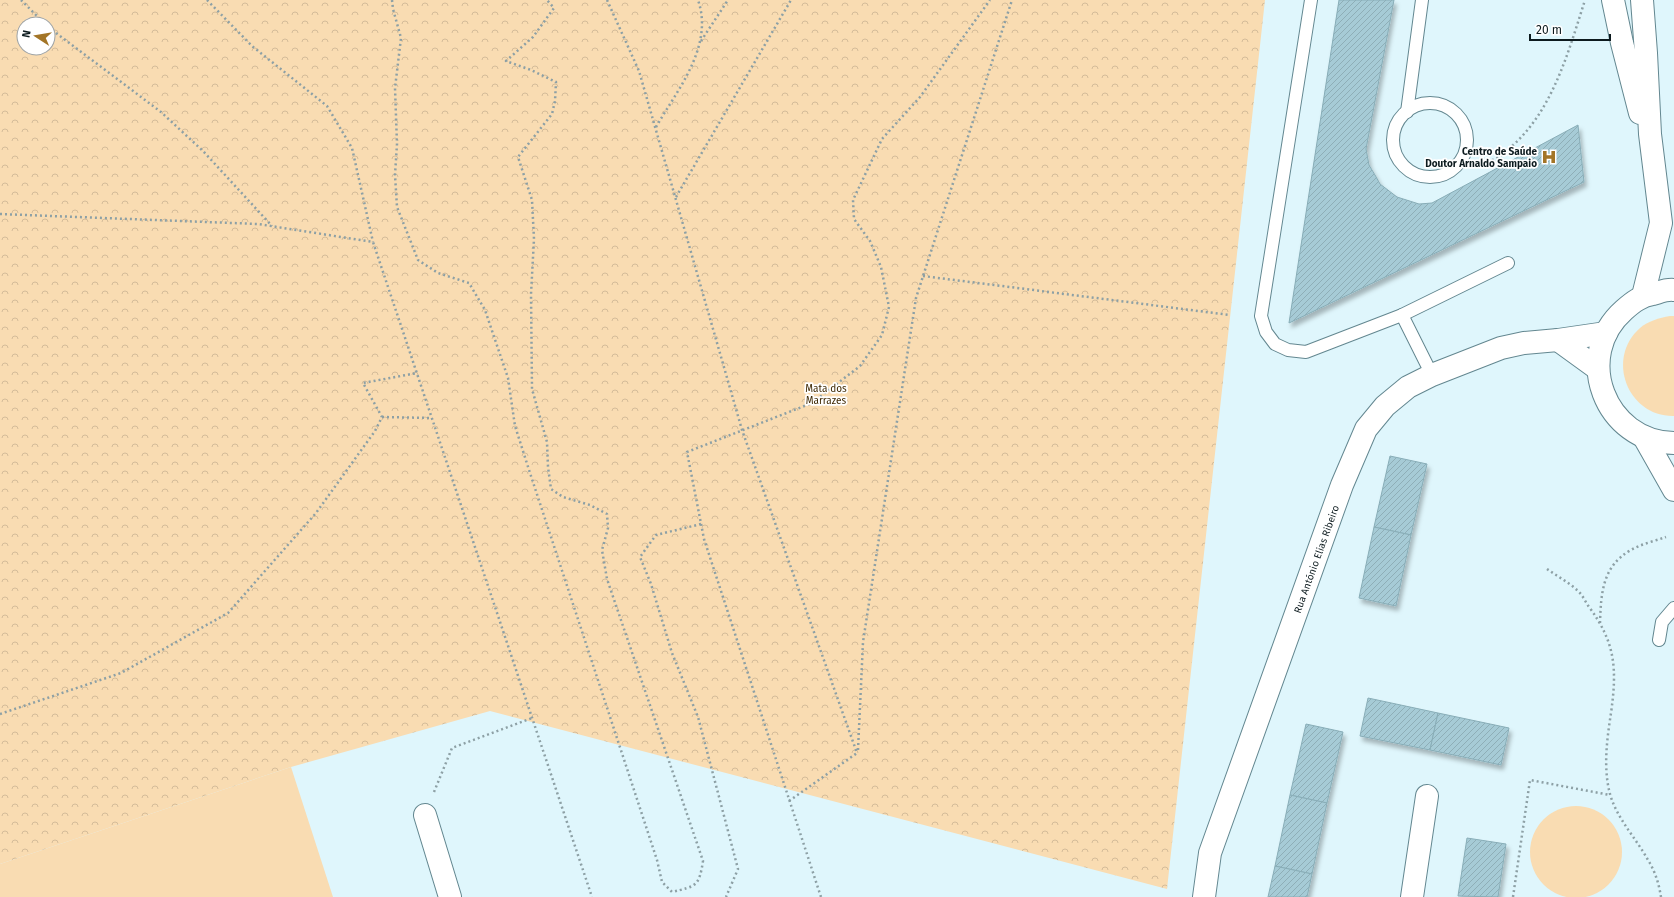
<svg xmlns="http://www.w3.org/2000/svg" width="1674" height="897" viewBox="0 0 1674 897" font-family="'Fira Sans',sans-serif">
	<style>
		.green { fill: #f9dcb2 }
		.forest { fill: url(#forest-crowns); fill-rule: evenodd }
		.building { fill: url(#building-hatch); stroke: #88adb7; filter: url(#shadow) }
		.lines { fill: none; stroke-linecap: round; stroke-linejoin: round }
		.service-casing { stroke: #638790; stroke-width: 14 }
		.minor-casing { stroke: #638790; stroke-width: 24 }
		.secondary-casing { stroke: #638790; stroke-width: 24 }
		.path { stroke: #8da0a5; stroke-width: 2.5; stroke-dasharray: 2 3; stroke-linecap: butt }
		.service { stroke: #fff; stroke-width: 12 }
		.minor { stroke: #fff; stroke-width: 22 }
		.secondary { stroke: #fff; stroke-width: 22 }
		.labels { text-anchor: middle; stroke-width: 3.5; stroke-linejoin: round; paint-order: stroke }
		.poi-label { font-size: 10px; font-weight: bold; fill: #0c1a1e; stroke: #fff; text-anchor: end }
		.park-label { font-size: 10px; fill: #3e2802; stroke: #fff }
		.street-label { font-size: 10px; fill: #0c1a1e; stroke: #fff }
	</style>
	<defs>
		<pattern id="forest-crowns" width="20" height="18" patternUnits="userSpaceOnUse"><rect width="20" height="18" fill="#f9dcb2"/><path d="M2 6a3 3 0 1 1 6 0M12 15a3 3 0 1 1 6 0" fill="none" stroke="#d4bc99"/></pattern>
		<pattern id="building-hatch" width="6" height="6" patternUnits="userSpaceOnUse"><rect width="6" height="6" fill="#a6cbd6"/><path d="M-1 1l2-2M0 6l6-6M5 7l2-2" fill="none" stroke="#8eaeb7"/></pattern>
		<filter id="shadow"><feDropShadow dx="2.5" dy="4.5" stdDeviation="2" flood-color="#0004"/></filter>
	</defs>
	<rect width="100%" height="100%" fill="#dff6fc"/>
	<g class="green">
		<path d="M1670,316H1674V416C1628,417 1605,359 1640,328C1648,321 1659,318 1670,316Z"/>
		<polygon points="291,767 333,897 0,897 0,864"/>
		<circle cx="1576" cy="852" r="46"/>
	</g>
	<path class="forest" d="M0,0H1265L1167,889L490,711L291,767L0,864ZM24,24H48V48H24Z"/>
	<g class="building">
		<polygon points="1339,0 1394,0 1366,149 1369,165 1375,175 1380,184 1397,197 1419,204 1432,203 1578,125 1584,182 1289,323"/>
		<polygon points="1390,456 1427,464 1411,535 1374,527"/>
		<polygon points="1374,527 1411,535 1396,606 1359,598"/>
		<polygon points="1368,698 1438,713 1430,750 1360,736"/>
		<polygon points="1438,713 1509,728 1501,765 1430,750"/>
		<polygon points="1306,724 1343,732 1327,803 1290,795"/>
		<polygon points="1290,795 1327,803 1312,874 1275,866"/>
		<polygon points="1467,838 1506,844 1498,897 1458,896"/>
		<polygon points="1275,866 1312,874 1307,897 1268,897"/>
	</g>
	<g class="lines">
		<g class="service-casing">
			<g id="service">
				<polyline points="1311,0 1261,316 1266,332 1275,344 1288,350 1306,352 1402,315 1432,375"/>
				<circle cx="1430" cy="140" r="37"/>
				<polyline points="1407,112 1422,0"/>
				<polyline points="1402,315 1508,263"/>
				<polyline points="1659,640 1662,622 1674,608"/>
			</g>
		</g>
		<g class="minor-casing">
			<g id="minor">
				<polyline points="1558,340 1598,369"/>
				<polyline points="425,815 450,897"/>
				<polyline points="1204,897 1210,853 1342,485 1366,429 1385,406 1408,387 1432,375 1501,348 1524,343 1558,340 1606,333"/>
				<polyline points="1412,897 1427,796"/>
			</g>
		</g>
		<g class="secondary-casing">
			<g id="secondary">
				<polyline points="1613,0 1622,43 1640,113"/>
				<polyline points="1642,0 1646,53 1650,134 1661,223 1643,296"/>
				<path d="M1674,290C1667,289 1660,292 1653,294C1641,296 1633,302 1624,310C1572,356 1605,442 1674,443"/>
				<polyline points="1644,437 1674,490"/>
			</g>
		</g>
		<g class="path">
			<polyline points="21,0 45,24"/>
			<polyline points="207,0 252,46 327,106 352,148 373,242"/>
			<path d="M392,0L393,9L401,38L395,88L397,144L395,175L397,207L418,260L438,273L469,283L485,310L508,378L515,426L530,473L657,860L662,882L672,892C696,886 699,887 703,861L607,579L602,550L608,528L607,514L590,505L563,497L551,489L548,467L547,442L532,389L531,294L534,239L532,200L518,157L552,114L555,101L556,82L531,70L506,61L533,37L554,8L547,0"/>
			<polyline points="607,0 639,71 742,430 857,753"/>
			<polyline points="48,27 161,112 203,151 272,226"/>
			<polyline points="701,41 728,0"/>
			<path d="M656,127C678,89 714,46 698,0"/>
			<path d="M1453,169C1469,166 1486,165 1500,156C1504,153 1508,149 1512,146C1553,110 1569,50 1585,0"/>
			<polyline points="676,197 791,0"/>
			<polyline points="0,214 258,224 373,242 592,897"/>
			<polyline points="923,276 1230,315"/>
			<polyline points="382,417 432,418"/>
			<polyline points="701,524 656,535 640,557 651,584 672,653 698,717 738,869 726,897"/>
			<path d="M1547,569C1557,576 1568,582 1577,590C1582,594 1585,601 1589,607C1616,643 1617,670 1611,713C1607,739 1603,768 1610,794C1617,819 1636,838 1648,860C1655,871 1659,884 1661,897"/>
			<path d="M1600,623C1601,594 1602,566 1631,550C1641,544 1655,541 1666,537"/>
			<polyline points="0,714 121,673 228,613 316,513 375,431 382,417 363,383 417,373"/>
			<polyline points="858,750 863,642 916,298 1012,0"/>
			<polyline points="434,792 452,748 532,718"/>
			<polyline points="789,801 857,753"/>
			<polyline points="821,897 704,539 687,452 812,403 860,366 882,335 889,307 881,267 870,241 854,219 853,200 882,139 920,97 990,0"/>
			<polyline points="1513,897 1530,780 1610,795"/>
		</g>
		<use href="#service" class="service"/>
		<use href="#minor" class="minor"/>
		<use href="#secondary" class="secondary"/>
	</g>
	<defs>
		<g id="hospital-bare" transform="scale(1.2)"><path d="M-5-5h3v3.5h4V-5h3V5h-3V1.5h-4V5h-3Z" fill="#a37527" stroke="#fff" stroke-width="2.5" paint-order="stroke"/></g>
	</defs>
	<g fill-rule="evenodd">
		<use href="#hospital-bare" x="1549" y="157"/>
	</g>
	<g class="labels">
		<g class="poi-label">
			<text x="1537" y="155">Centro de Saúde<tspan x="1537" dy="12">Doutor Arnaldo Sampaio</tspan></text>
		</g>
		<g class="park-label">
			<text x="826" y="392">Mata dos<tspan x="826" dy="12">Marrazes</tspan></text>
		</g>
		<g class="street-label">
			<text transform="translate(1316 559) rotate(-70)" y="4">Rua António Elias Ribeiro</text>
		</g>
	</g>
	<g transform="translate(36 36) rotate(282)"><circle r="19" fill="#ffffff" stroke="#9ea3a5"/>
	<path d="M0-3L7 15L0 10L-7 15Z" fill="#a37527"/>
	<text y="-6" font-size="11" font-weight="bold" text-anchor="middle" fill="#0c1a1e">N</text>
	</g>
	<path d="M1530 34v6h80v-6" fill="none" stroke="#0c1a1e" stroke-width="2"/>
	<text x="1536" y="34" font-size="12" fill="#0c1a1e" stroke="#ffffff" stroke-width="3" paint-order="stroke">20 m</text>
</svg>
